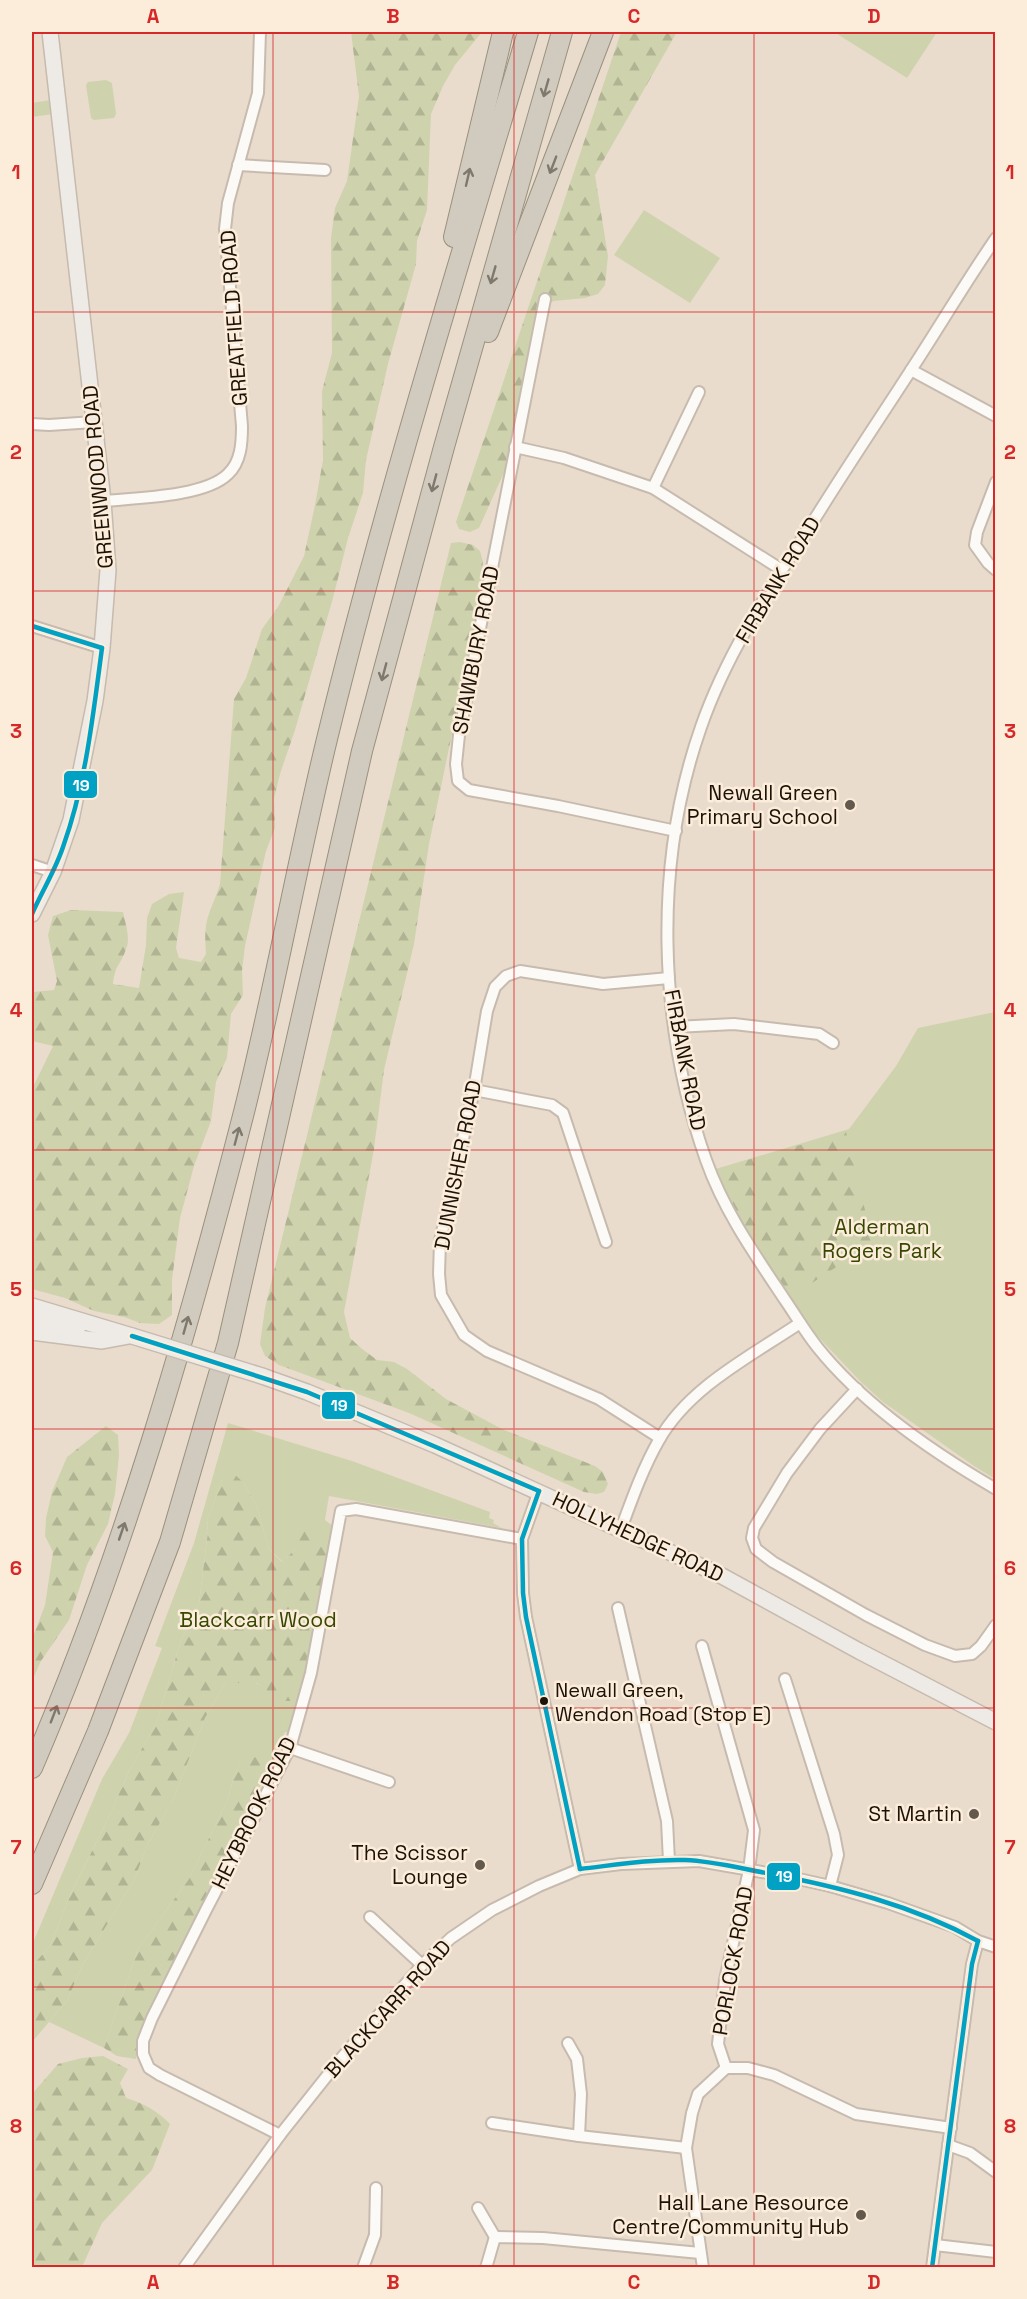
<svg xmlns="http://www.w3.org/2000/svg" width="1027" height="2299" viewBox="0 0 1027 2299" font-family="'Space Grotesk',sans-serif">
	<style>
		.green { fill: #ced3ad }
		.forest { fill: url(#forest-firs) }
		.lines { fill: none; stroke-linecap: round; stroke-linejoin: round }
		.street-casing { stroke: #c6bbae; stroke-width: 14 }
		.secondary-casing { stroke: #c6bbae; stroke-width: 18 }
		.highway-casing { stroke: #9a907e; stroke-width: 22 }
		.street { stroke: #fcfaf7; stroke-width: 10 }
		.secondary { stroke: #eeebe6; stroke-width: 15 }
		.highway { stroke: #d0cbbe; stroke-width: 20 }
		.secondary-bridge-casing { stroke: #c6bbae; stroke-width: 18; stroke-linecap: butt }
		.secondary-bridge { stroke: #eeebe6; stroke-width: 15 }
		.bus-1-casing { stroke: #fcecda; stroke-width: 9 }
		.bus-1 { stroke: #01a1c4; stroke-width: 4.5 }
		.oneway { stroke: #7f786c }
		.grid { fill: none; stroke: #d62828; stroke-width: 1.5; stroke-opacity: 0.55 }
		.poi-dot { fill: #64594d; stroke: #fcecda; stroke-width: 2 }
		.bus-dot { fill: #1c1208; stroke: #fcecda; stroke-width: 2 }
		.labels { text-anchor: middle; stroke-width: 5; stroke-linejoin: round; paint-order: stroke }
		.bus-label { font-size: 20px; fill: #1c1208; stroke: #fcecda; text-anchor: start }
		.street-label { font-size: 21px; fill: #1c1208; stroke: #fcecda }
		.poi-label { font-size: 21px; fill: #1c1208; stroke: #fcecda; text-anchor: end }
		.park-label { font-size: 21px; fill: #354701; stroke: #fcecda }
		.line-badge { stroke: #fcecda; stroke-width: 2 }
		.badge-label { font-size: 16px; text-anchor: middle; font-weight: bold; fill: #fff }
		.neatline { fill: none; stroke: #d62828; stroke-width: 2 }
		.grid-label { font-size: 20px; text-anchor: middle; font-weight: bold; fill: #d62828 }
	</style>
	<defs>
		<pattern id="forest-firs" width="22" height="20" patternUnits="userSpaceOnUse" patternTransform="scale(1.5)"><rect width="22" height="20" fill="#ced3ad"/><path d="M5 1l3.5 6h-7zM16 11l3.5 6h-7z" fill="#b0b493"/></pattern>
	</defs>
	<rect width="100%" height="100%" fill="#eadccc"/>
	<g class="green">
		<polygon points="834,32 937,32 907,78"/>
		<polygon points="106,80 112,83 116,114 114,118 94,120 91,118 86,85 88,82"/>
		<polygon points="51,100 53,114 32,117 32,103"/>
		<polygon points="644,210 720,258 690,303 614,255"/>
		<polygon points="995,1012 995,1479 974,1466 883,1402 859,1380 806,1324 745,1233 716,1169 849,1129 896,1066 918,1028"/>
		<polygon points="228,1423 352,1461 490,1512 489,1518 494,1520 493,1523 502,1528 329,1496 325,1520 333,1526 330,1542 297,1548 283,1562 269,1549 257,1507 244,1483 222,1480 207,1520 208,1532 199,1603 181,1640 156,1724 129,1771 106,1823 70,1895 50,1946 32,1966 32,1945 102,1779 129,1733 162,1648 155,1646 194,1543"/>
		<path d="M225,1683C234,1683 250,1680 258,1684C276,1693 273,1700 297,1701L290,1731L284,1733L280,1753L269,1768L246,1751L234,1776L228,1799L189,1879L138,1949L104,2048L49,2022L67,2001L82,1966L134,1880L148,1844L173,1800L205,1718Z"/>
	</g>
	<g class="forest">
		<path d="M351,32H482L455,65L443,86L431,114L427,210L417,241L416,264L388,364L366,460L363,493L348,538L333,598L295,730L280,774L274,799L275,828L266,851L245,946L242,971L243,995L231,1014L227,1058L216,1082L211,1121L194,1166L180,1218L172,1280V1315L159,1324L140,1323L124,1317L94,1311L65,1298L32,1289V1089L53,1046L32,1041V992L54,990L57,981L48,935L53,916L71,910L123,912C125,923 131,938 126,949C121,965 115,964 113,984L139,988L146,945L147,918L152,904L169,894L184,892L176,948L179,958L201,962L206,954C205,939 204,925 210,911C213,902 217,894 220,884L234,699L246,678L262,629L278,607L304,556L315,505L323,460L322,391L332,353L331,238L335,208L347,181L359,96Z"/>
		<polygon points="621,32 677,32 595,175 608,256 605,285 598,294 585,298 554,301 547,304 506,468 479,528 470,532 459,529 456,522"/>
		<polygon points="460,542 473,545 480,551 483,562 478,610 429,844 414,944 384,1070 374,1149 344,1312 350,1338 361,1348 377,1360 394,1362 407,1369 446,1399 502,1429 595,1466 603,1472 608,1484 604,1492 597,1494 584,1492 409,1413 279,1365 265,1356 260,1344 265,1308 451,543"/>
		<polygon points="846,1132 873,1243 786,1300 745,1233 716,1169"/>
		<polygon points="106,1426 118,1435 119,1455 115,1494 108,1524 87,1565 69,1620 41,1661 32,1681 32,1639 45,1605 53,1552 45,1536 46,1518 52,1492 67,1457"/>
		<path d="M233,1473L244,1483L257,1507L269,1549L282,1562L297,1548L302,1531C318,1531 326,1536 334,1549L303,1701H286L274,1696L257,1683H225L205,1718L173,1800L148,1844L134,1880L82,1966L67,2001L32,2042V1966L50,1946L70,1895L106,1823L129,1771L156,1724L181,1640L199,1603L208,1532L207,1520L222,1480Z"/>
		<polygon points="246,1750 269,1768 149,2012 137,2038 136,2059 117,2056 104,2048 138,1949 189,1879 228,1799 234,1776"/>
		<path d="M103,2056L128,2069L120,2083L126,2098C143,2103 158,2111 170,2124L152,2170L102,2223L82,2267H32V2094L58,2064L82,2058Z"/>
	</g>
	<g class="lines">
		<g class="street-casing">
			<g id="street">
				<polyline points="238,165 325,170"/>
				<path d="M996,238C967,280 941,324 913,367C882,415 851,461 821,509C777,578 728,649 701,727C653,864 658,1024 706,1160C724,1211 755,1255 785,1300C796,1316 806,1333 818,1348C863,1404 934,1453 996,1489"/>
				<polyline points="545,299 459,735 456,764 458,781 469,790 558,806 676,831"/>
				<polyline points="911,370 996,416"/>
				<polyline points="32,424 49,425 94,422"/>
				<polyline points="515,447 564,458 653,488 782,570"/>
				<polyline points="996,482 977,532 975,545 988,563 996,570"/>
				<polyline points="653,488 699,392"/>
				<path d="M103,501C135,498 205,497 228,474C241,462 242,443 242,426L225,229L228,203L258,93L260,32"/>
				<polyline points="32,626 102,648"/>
				<polyline points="32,865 53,872"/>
				<polyline points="675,1027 734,1024 819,1034 833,1043"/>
				<polyline points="474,1090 552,1105 563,1113 606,1242"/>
				<polyline points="857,1389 820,1429 787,1473 754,1528 752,1538 756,1549 773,1562 866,1615 925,1645 955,1656 972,1654 981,1646 996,1625"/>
				<polyline points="660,1438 599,1399 487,1351 464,1335 441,1295 439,1274 440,1241 474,1090 487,1011 495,987 506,976 520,971 603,984 669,978"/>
				<polyline points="539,1491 522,1539 523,1593 526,1617 580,1869"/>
				<path d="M621,1529C632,1499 643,1468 659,1440C689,1387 751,1356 800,1323"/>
				<polyline points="618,1608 667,1821 669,1861"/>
				<polyline points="702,1646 754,1830 749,1870 725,1980 718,2044 726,2068"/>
				<polyline points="785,1679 834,1834 838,1855 830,1886"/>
				<polyline points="290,1748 389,1782"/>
				<polyline points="370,1917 422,1965"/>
				<polyline points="568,2043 577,2059 581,2094 579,2136"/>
				<polyline points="726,2068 748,2068 774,2075 856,2114 951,2128"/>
				<polyline points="492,2123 579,2136 686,2148"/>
				<polyline points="280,2135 160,2075 149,2068 143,2054 143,2041 152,2018 206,1910 290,1748 311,1673 341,1511 356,1509 522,1539"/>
				<polyline points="948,2145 970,2153 996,2172"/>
				<polyline points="478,2208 495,2237"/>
				<polyline points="935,2245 996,2252"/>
				<polyline points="184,2268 280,2135 338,2062 422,1965 451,1938 492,1910 539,1886 580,1869 621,1864 699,1861 785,1876 830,1886 888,1903 955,1927 978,1941 996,1947"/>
				<polyline points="363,2268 375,2235 376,2188"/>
				<polyline points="486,2268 495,2237 543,2238 700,2253"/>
				<polyline points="703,2268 686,2148 692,2113 698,2094 726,2068"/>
				<polyline points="932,2268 972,1964 978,1941"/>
			</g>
		</g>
		<g class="secondary-casing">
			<g id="secondary">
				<polyline points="32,914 53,872 71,820 95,701 102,648 108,570 103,501 50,32"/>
				<polyline points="32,1306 132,1336"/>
				<polyline points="32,1320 78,1327"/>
				<polyline points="32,1332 102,1341 129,1336"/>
				<polyline points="262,1376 307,1392 435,1445 722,1576 859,1651 996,1722"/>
			</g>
		</g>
		<g class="highway-casing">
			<g id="highway">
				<polyline points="454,237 503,32"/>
				<polyline points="488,332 603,32"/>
				<path d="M32,1768C123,1557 187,1334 244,1112C275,988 297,863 327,739C385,501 458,266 528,32"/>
				<polyline points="32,1884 98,1731 170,1542 228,1343 362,751 444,447 562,32"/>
			</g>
		</g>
		<use href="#street" class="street"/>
		<use href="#secondary" class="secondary"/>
		<use href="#highway" class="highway"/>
		<g class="secondary-bridge-casing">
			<polyline id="secondary-bridge" points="132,1336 262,1376"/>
		</g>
		<use href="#secondary-bridge" class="secondary-bridge"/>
		<g class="bus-1-casing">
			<g id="bus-1">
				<polyline points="32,626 102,648"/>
				<path d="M32,914C42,891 55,871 63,847C86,783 93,715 102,648"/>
				<polyline points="132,1336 307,1392 539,1491"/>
				<polyline points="539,1491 522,1539 523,1593 526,1617 580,1869"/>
				<path d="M580,1869C615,1865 650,1859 685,1860C712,1861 739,1868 766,1873C840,1887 912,1905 978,1941"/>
				<polyline points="932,2268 972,1964 978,1941"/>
			</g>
		</g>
		<use href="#bus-1" class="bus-1"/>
	</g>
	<defs><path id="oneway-shaft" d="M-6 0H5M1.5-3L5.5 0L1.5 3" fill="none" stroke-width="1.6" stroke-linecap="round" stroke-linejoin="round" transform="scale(1.5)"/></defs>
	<g class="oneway">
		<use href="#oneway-shaft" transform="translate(546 88) rotate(106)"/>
		<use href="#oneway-shaft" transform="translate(553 165) rotate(111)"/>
		<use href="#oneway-shaft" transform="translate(468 177) rotate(-77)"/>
		<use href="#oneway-shaft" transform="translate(493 275) rotate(106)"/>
		<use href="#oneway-shaft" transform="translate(434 483) rotate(105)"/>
		<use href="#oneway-shaft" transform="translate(384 672) rotate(105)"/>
		<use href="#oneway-shaft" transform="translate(237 1136) rotate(-75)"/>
		<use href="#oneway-shaft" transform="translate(186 1325) rotate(-74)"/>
		<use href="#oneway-shaft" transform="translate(122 1531) rotate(-71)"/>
		<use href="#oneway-shaft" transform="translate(54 1714) rotate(-69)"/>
	</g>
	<path class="grid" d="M273,32V2268M514,32V2268M754,32V2268M32,312H996M32,591H996M32,870H996M32,1150H996M32,1429H996M32,1708H996M32,1987H996"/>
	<g class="poi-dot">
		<circle cx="850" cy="805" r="6"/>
		<circle cx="974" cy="1814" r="6"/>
		<circle cx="480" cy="1865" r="6"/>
		<circle cx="861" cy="2215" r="6"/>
	</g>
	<circle class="bus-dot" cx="544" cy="1701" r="5"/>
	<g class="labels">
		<g class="bus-label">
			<text x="555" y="1697">Newall Green,<tspan x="555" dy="24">Wendon Road (Stop E)</tspan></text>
		</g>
		<g class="street-label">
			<text transform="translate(234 318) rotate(-94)" y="7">GREATFIELD ROAD</text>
			<text transform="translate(98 477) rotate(-95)" y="7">GREENWOOD ROAD</text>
			<text transform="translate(778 580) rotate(-59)" y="7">FIRBANK ROAD</text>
			<text transform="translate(476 650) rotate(-79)" y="7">SHAWBURY ROAD</text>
			<text transform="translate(685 1060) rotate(79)" y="7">FIRBANK ROAD</text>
			<text transform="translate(458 1165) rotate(-79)" y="7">DUNNISHER ROAD</text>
			<text transform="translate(638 1537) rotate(25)" y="7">HOLLYHEDGE ROAD</text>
			<text transform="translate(254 1813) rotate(-64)" y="7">HEYBROOK ROAD</text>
			<text transform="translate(733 1961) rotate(-80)" y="7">PORLOCK ROAD</text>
			<text transform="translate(388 2009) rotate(-48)" y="7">BLACKCARR ROAD</text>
		</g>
		<g class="poi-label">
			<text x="838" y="800">Newall Green<tspan x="838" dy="24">Primary School</tspan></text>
			<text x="962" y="1821">St Martin</text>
			<text x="468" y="1860">The Scissor<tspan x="468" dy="24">Lounge</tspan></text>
			<text x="849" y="2210">Hall Lane Resource<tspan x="849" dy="24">Centre/Community Hub</tspan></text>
		</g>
		<g class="park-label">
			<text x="882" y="1234">Alderman<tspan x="882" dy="24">Rogers Park</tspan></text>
			<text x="258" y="1627">Blackcarr Wood</text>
		</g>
	</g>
	<g class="line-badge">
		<rect x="63" y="770" width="35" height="29" rx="6" fill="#01a1c4"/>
		<rect x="321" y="1391" width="35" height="29" rx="6" fill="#01a1c4"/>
		<rect x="766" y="1862" width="35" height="29" rx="6" fill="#01a1c4"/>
	</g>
	<g class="badge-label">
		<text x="81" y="791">19</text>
		<text x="339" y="1411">19</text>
		<text x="784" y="1882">19</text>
	</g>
	<rect width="1027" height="2299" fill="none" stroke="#fcecda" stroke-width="66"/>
	<rect x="33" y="33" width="961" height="2233" class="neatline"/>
	<g class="grid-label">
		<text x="153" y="23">A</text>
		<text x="393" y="23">B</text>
		<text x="634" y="23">C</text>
		<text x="874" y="23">D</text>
		<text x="16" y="179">1</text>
		<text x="1010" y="179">1</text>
		<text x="16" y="459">2</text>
		<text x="1010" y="459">2</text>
		<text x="16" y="738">3</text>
		<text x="1010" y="738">3</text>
		<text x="16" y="1017">4</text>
		<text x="1010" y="1017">4</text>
		<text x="16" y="1296">5</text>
		<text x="1010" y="1296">5</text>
		<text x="16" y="1575">6</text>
		<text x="1010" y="1575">6</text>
		<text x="16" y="1854">7</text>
		<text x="1010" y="1854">7</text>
		<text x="16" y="2133">8</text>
		<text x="1010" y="2133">8</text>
		<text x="153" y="2289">A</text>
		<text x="393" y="2289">B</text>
		<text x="634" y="2289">C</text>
		<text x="874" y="2289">D</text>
	</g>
</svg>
